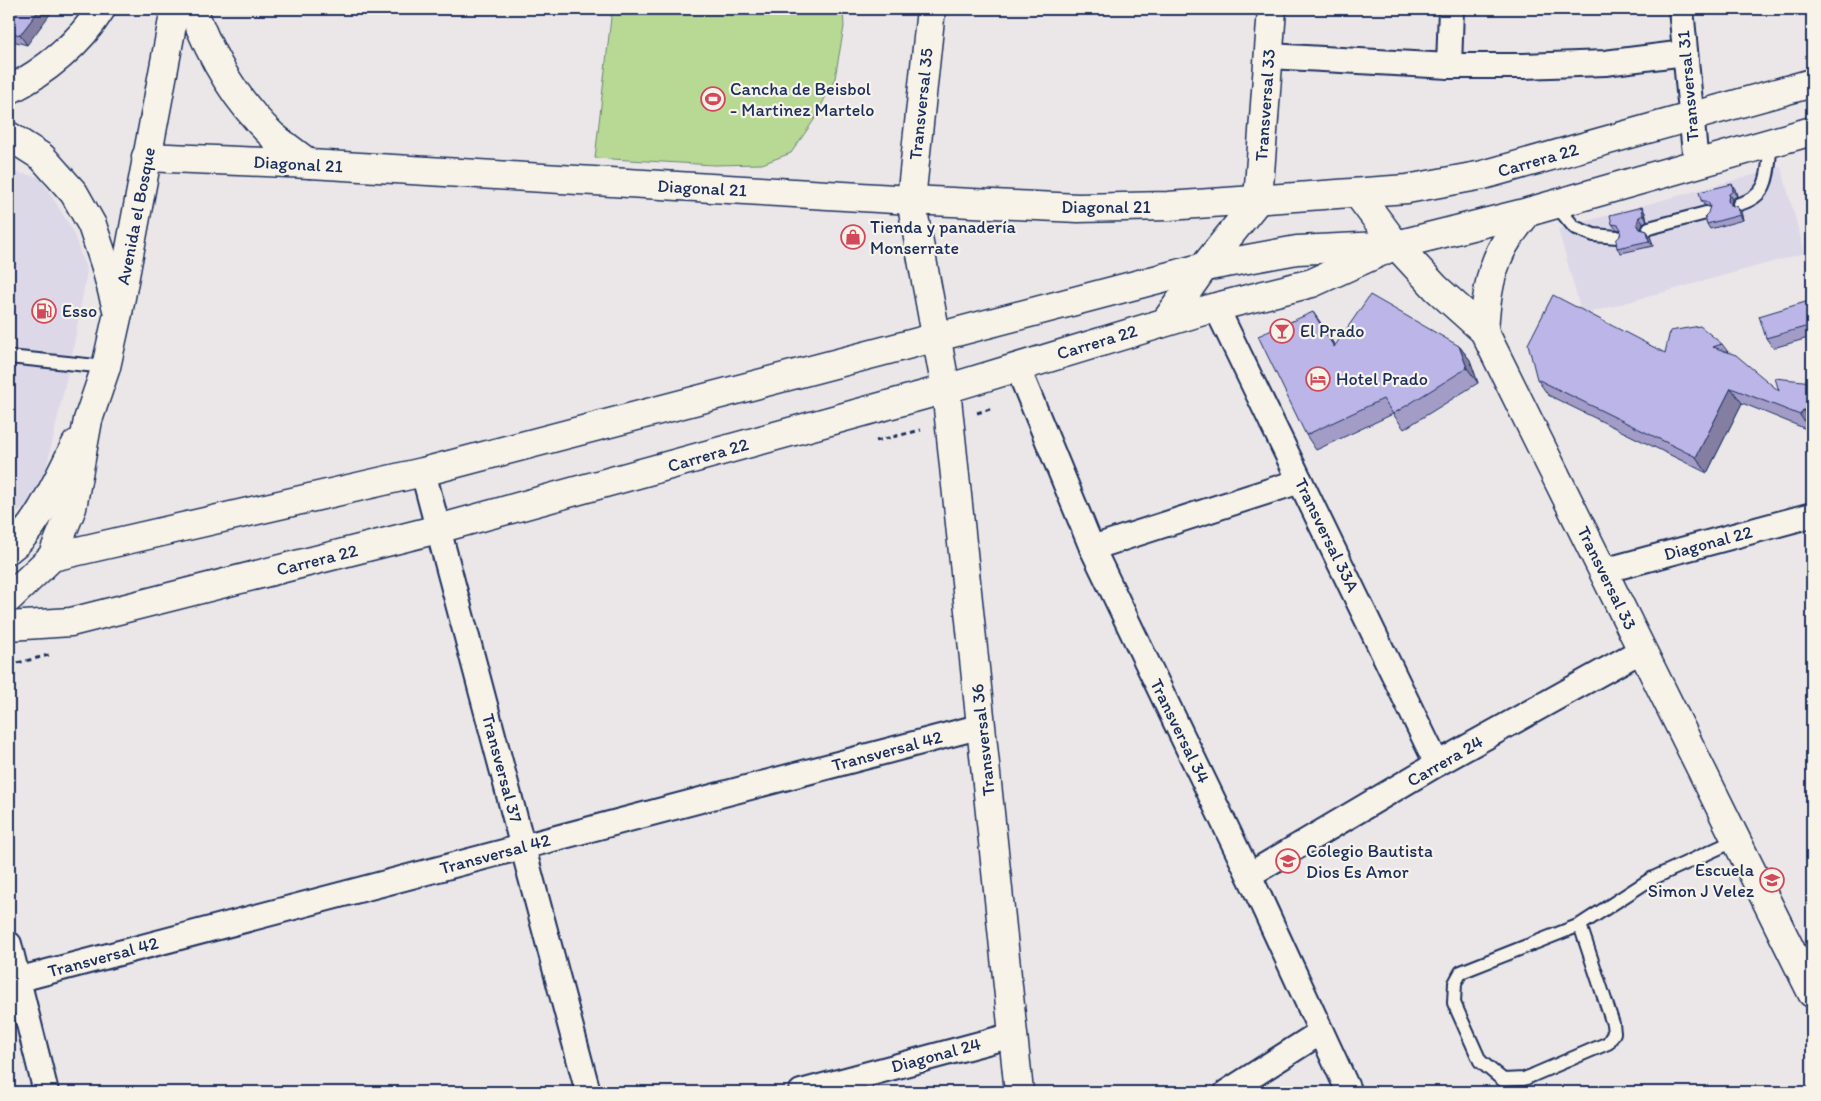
<svg xmlns="http://www.w3.org/2000/svg" width="1821" height="1101" viewBox="0 0 1821 1101" font-family="Itim,sans-serif">
	<style>
		.built { fill: #ddd8e8 }
		.green { fill: #b8d993; stroke: #6a8478 }
		.lines { fill: none; stroke-linecap: round; stroke-linejoin: round }
		.lane-casing { stroke: #1b2f5e; stroke-width: 16 }
		.street-casing { stroke: #1b2f5e; stroke-width: 28 }
		.secondary-casing { stroke: #1b2f5e; stroke-width: 31 }
		.primary-casing { stroke: #1b2f5e; stroke-width: 31 }
		.path { stroke: #1b2f5e; stroke-width: 3; stroke-dasharray: 5 4; stroke-linecap: butt }
		.lane { stroke: #f7f3e8; stroke-width: 12 }
		.street { stroke: #f7f3e8; stroke-width: 24 }
		.secondary { stroke: #f7f3e8; stroke-width: 28 }
		.primary { stroke: #f7f3e8; stroke-width: 28 }
		.wall { fill: #a29cc7; stroke: #1b2f5e }
		.shaded-wall { fill: #847fa2; stroke: #1b2f5e }
		.building { fill: #bcb5e7; stroke: #1b2f5e }
		.labels { text-anchor: middle; stroke-width: 4.5; stroke-linejoin: round; paint-order: stroke }
		.street-label { font-size: 18px; fill: #1b2f5e; stroke: #f7f3e8 }
		.poi-label { font-size: 18px; fill: #1b2f5e; stroke: #f7f3e8; text-anchor: start }
	</style>
	<rect width="100%" height="100%" fill="#ebe7e8"/>
	<filter id="ink" filterUnits="userSpaceOnUse"><feTurbulence type="fractalNoise" baseFrequency=".02" numOctaves="2"/><feDisplacementMap in="SourceGraphic" scale="10" xChannelSelector="R" yChannelSelector="G"/><feConvolveMatrix kernelMatrix="1 2 1 2 8 2 1 2 1" color-interpolation-filters="sRGB"/></filter>
	<g filter="url(#ink)">
		<g class="built">
			<polygon points="1781,167 1805,253 1582,315 1558,229"/>
			<polygon points="9,171 40,177 72,229 87,272 73,350 46,470 29,503 9,519"/>
		</g>
		<polygon class="green" points="612,9 843,9 844,27 835,78 814,120 791,153 762,164 714,165 595,158"/>
		<g class="lines">
			<g class="lane-casing">
				<g id="lane">
					<polyline points="1555,204 1574,227 1594,235 1617,237"/>
					<path d="M1739,204C1772,195 1767,171 1771,142"/>
					<polyline points="1649,228 1706,213"/>
					<polyline points="9,357 106,367"/>
					<polyline points="1580,925 1613,1024 1614,1033 1608,1043 1524,1079 1503,1080 1480,1061 1454,1003 1455,983 1461,972 1580,925 1651,879 1736,840"/>
				</g>
			</g>
			<g class="street-casing">
				<g id="street">
					<polyline points="1451,9 1449,66 1523,66 1605,63 1685,53"/>
					<polyline points="1681,9 1696,164"/>
					<polyline points="1269,56 1449,66"/>
					<polyline points="1216,307 1437,764"/>
					<polyline points="1017,366 1092,548 1249,875 1349,1092"/>
					<polyline points="423,472 588,1092"/>
					<polyline points="1092,548 1300,481"/>
					<polyline points="1603,571 1812,515"/>
					<polyline points="1249,875 1437,764 1642,650"/>
					<polyline points="9,944 46,1092"/>
					<polyline points="9,982 982,726"/>
					<polyline points="801,1092 1013,1035"/>
					<polyline points="1227,1092 1321,1032"/>
				</g>
			</g>
			<g class="secondary-casing">
				<g id="secondary">
					<path d="M193,9C210,56 236,101 273,136C285,146 298,155 310,164"/>
					<path d="M9,90C45,72 80,43 101,9"/>
					<polyline points="146,157 310,164 911,200 931,9"/>
					<polyline points="1357,193 1396,245 1436,288 1484,331 1812,993"/>
					<polyline points="1258,200 1272,9"/>
					<polyline points="118,313 175,9"/>
					<polyline points="946,389 1019,1092"/>
				</g>
			</g>
			<g class="primary-casing">
				<g id="primary">
					<polyline points="9,136 42,157 74,193 92,225 105,264 118,313 106,367 88,420 72,508 52,557 9,598"/>
					<polyline points="1166,321 1204,267 1258,200"/>
					<path d="M1484,331C1486,298 1490,265 1509,237C1515,228 1522,220 1528,212"/>
					<polyline points="946,389 911,200 1078,208 1168,206 1407,189 1483,175 1812,83"/>
					<path d="M9,549C38,528 59,476 76,444"/>
					<polyline points="52,557 423,472 1204,267 1297,250 1381,246"/>
					<polyline points="9,626 71,622 438,529 946,389 1216,307 1312,283 1396,245 1528,212 1812,131"/>
				</g>
			</g>
			<g class="path">
				<polyline points="977,413 990,409"/>
				<polyline points="876,441 921,430"/>
				<polyline points="9,665 49,655"/>
			</g>
			<use href="#lane" class="lane"/>
			<use href="#street" class="street"/>
			<use href="#secondary" class="secondary"/>
			<use href="#primary" class="primary"/>
		</g>
		<g class="wall">
			<polygon points="9,9 27,45 9,40"/>
			<polygon points="1735,189 1737,196 1732,199 1731,206 1737,207 1741,212 1743,220 1710,229 1707,224 1710,207 1704,205 1701,200"/>
			<polygon points="1642,207 1645,213 1647,220 1643,223 1641,229 1647,231 1650,236 1653,246 1621,253 1617,248 1620,236 1621,230 1616,229 1612,224"/>
			<polygon points="1812,300 1812,337 1773,348 1766,338"/>
			<polygon points="1323,326 1335,346 1459,346 1470,360 1478,383 1404,429 1393,414 1316,450 1306,435"/>
			<polygon points="1722,344 1728,352 1779,391 1812,382 1812,429 1811,431 1742,403 1707,473 1548,395 1537,379 1665,353"/>
		</g>
		<g class="shaded-wall">
			<polygon points="40,9 54,9 27,45 20,35"/>
			<polygon points="1732,184 1735,189 1737,196 1733,191"/>
			<polygon points="1729,194 1732,199 1731,206 1728,201"/>
			<polygon points="1642,207 1645,213 1647,220 1643,215"/>
			<polygon points="1737,207 1741,212 1743,220 1740,215"/>
			<polygon points="1639,217 1643,223 1641,230 1644,234 1637,224"/>
			<polygon points="1647,231 1650,236 1653,246 1649,241"/>
			<polygon points="1313,312 1323,326 1344,362 1334,347"/>
			<polygon points="1459,346 1470,360 1478,383 1467,368"/>
			<polygon points="1731,388 1742,403 1707,473 1696,457"/>
			<polygon points="1803,410 1812,424 1812,429 1811,431 1800,415"/>
		</g>
		<g class="building">
			<polygon points="9,9 40,9 20,35 9,32"/>
			<polygon points="1732,184 1733,191 1729,194 1728,201 1731,205 1737,207 1740,215 1707,224 1705,216 1708,213 1710,206 1708,202 1701,200 1699,192"/>
			<polygon points="1642,207 1643,215 1639,217 1637,224 1640,229 1647,231 1649,241 1617,248 1616,240 1620,236 1621,229 1618,225 1612,224 1610,215"/>
			<polygon points="1370,295 1459,346 1467,368 1393,414 1383,399 1306,435 1258,336 1313,312 1334,347"/>
			<polygon points="1553,295 1665,353 1670,331 1700,326 1722,344 1713,347 1736,355 1779,391 1775,378 1812,382 1812,411 1803,410 1800,415 1731,388 1696,457 1537,379 1528,344"/>
			<polygon points="1812,300 1812,325 1766,338 1759,316"/>
		</g>
	</g>
	<defs>
		<g id="stadium-ring" transform="scale(1.25)"><circle r="9.5" fill="#f7f3e8" stroke="#d1495b" stroke-width="1.5"/><path d="M0-5a6.5 5 0 1 0 0 10a6.5 5 0 1 0 0-10ZM-3.5-1.8h7v3.6h-7Z" fill="#d1495b"/></g>
		<g id="shop-ring" transform="scale(1.25)"><circle r="9.5" fill="#f7f3e8" stroke="#d1495b" stroke-width="1.5"/><path d="M-5-2.5h2.3a2.7 3.5 0 0 1 5.4 0H5L5.5 6h-11ZM-1.5-2.5h3a1.5 2.3 0 0 0-3 0Z" fill="#d1495b"/></g>
		<g id="fuel-ring" transform="scale(1.25)"><circle r="9.5" fill="#f7f3e8" stroke="#d1495b" stroke-width="1.5"/><path d="M-5.5-6h7V0h2V4h1.3V-2.5L3-4.5l.8-.8L6-3V5H2.5V1h-1V6h-7ZM-4.2-4.7v3.2H.2V-4.7Z" fill="#d1495b"/></g>
		<g id="bar-ring" transform="scale(1.25)"><circle r="9.5" fill="#f7f3e8" stroke="#d1495b" stroke-width="1.5"/><path d="M-6-5H6L.8 .8V4.5H3.5V6h-7V4.5H-.8V.8Z" fill="#d1495b"/></g>
		<g id="hotel-ring" transform="scale(1.25)"><circle r="9.5" fill="#f7f3e8" stroke="#d1495b" stroke-width="1.5"/><path d="M-6-4.5h1.5V1H6V5H4.5V3h-9V5H-6ZM-4 0a1.8 1.8 0 1 1 3.6 0ZM.5 0V-2.5h3Q6-2.5 6 0Z" fill="#d1495b"/></g>
		<g id="school-ring" transform="scale(1.25)"><circle r="9.5" fill="#f7f3e8" stroke="#d1495b" stroke-width="1.5"/><path d="M0-5L7-2L0 1L-7-2ZM-4 1L0 2.5L4 1V4Q0 6-4 4Z" fill="#d1495b"/></g>
	</defs>
	<g fill-rule="evenodd">
		<use href="#stadium-ring" x="713" y="99"/>
		<use href="#shop-ring" x="853" y="237"/>
		<use href="#fuel-ring" x="44" y="311"/>
		<use href="#bar-ring" x="1282" y="331"/>
		<use href="#hotel-ring" x="1318" y="379"/>
		<use href="#school-ring" x="1288" y="861"/>
		<use href="#school-ring" x="1772" y="880"/>
	</g>
	<g class="labels">
		<g class="street-label">
			<text transform="translate(1688 86) rotate(-95)" y="6">Transversal 31</text>
			<text transform="translate(921 104) rotate(-84)" y="6">Transversal 35</text>
			<text transform="translate(1265 105) rotate(-86)" y="6">Transversal 33</text>
			<text transform="translate(1538 160) rotate(-16)" y="6">Carrera 22</text>
			<text transform="translate(298 164) rotate(3)" y="6">Diagonal 21</text>
			<text transform="translate(702 188) rotate(3)" y="6">Diagonal 21</text>
			<text x="1106" y="213">Diagonal 21</text>
			<text transform="translate(136 216) rotate(-79)" y="6">Avenida el Bosque</text>
			<text transform="translate(1097 342) rotate(-17)" y="6">Carrera 22</text>
			<text transform="translate(708 455) rotate(-16)" y="6">Carrera 22</text>
			<text transform="translate(1327 535) rotate(64)" y="6">Transversal 33A</text>
			<text transform="translate(1708 543) rotate(-15)" y="6">Diagonal 22</text>
			<text transform="translate(317 560) rotate(-14)" y="6">Carrera 22</text>
			<text transform="translate(1607 578) rotate(64)" y="6">Transversal 33</text>
			<text transform="translate(1180 731) rotate(64)" y="6">Transversal 34</text>
			<text transform="translate(983 740) rotate(-96)" y="6">Transversal 36</text>
			<text transform="translate(887 751) rotate(-15)" y="6">Transversal 42</text>
			<text transform="translate(1445 761) rotate(-30)" y="6">Carrera 24</text>
			<text transform="translate(502 768) rotate(75)" y="6">Transversal 37</text>
			<text transform="translate(495 854) rotate(-15)" y="6">Transversal 42</text>
			<text transform="translate(103 957) rotate(-15)" y="6">Transversal 42</text>
			<text transform="translate(936 1055) rotate(-15)" y="6">Diagonal 24</text>
		</g>
		<g class="poi-label">
			<text x="730" y="95">Cancha de Beisbol<tspan x="730" dy="21">- Martinez Martelo</tspan></text>
			<text x="870" y="233">Tienda y panadería<tspan x="870" dy="21">Monserrate</tspan></text>
			<text x="62" y="317">Esso</text>
			<text x="1300" y="337">El Prado</text>
			<text x="1336" y="385">Hotel Prado</text>
			<text x="1306" y="857">Colegio Bautista<tspan x="1306" dy="21">Dios Es Amor</tspan></text>
			<text x="1754" y="876" text-anchor="end">Escuela<tspan x="1754" dy="21">Simon J Velez</tspan></text>
		</g>
	</g>
	<rect width="1821" height="1101" fill="none" stroke="#f7f3e8" stroke-width="30"/>
	<rect x="15" y="15" width="1791" height="1071" fill="none" stroke="#1b2f5e" stroke-width="2" filter="url(#ink)"/>
</svg>
